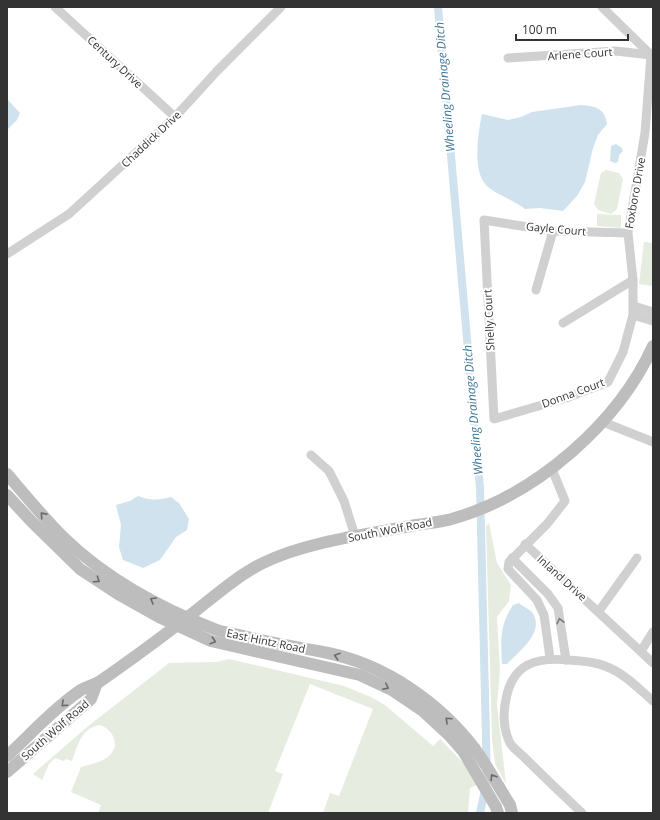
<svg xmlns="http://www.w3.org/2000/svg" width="660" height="820" viewBox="0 0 660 820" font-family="'Open Sans',sans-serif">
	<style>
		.green { fill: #e6ecdf }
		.water { fill: #cfe2ee }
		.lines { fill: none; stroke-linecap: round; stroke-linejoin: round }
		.canal { stroke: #cfe2ee; stroke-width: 8 }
		.minor { stroke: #d0d0d0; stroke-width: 9 }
		.secondary { stroke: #bdbdbd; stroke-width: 12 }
		.oneway { stroke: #6a6a6a }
		.oneway2 { stroke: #7a7a7a }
		.labels { text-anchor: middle; stroke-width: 4; stroke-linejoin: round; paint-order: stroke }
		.street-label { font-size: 11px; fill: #333; stroke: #fff }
		.water-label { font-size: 12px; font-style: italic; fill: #3f7597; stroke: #fff }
	</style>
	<rect width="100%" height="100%" fill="#fff"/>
	<g class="green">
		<polygon points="606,170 619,173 623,179 617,209 611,214 598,210 594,204 601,173"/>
		<polygon points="597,214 621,215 621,228 597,226"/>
		<polygon points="644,242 653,243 653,286 639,284"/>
		<polygon points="489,523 497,563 511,585 509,601 497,617 500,670 497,705 506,784 495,764 492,738 486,526"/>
		<path d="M229,659L344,686L371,697L385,705L433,746L440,739L465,765L477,785L470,788L468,813H323L330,793L339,796L373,709L310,684L275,771L283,774L268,813H98L101,805L71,792L81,767C90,765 101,762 108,757C121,746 114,730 100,725C81,728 78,745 72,761L66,759L64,761L55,758L49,764L42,780L33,774L87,727L169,663L217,662Z"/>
	</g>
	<g class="water">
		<polygon points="7,99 20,113 17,120 7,130"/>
		<path d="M581,105C595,106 605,108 607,124L598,135L593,148L585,182L577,196L563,211L540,208L525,209C514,200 495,194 487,186C472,173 478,133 482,114L508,120L521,117L532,112Z"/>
		<polygon points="616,144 622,148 623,151 619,155 618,162 615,163 610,161 611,146"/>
		<path d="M138,496C150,501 159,500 171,497L179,503L189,519L187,530L176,537L160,560L143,568L123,560L119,547L121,525L116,505L130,501Z"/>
		<path d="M519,603C522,606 529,609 532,612C546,632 519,651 507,664H502C501,639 499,627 513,605Z"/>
	</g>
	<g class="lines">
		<polyline class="canal" points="438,7 480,487 487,781 480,813"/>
		<g class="minor">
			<polyline points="55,7 175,117"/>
			<polyline points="602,7 652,56"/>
			<polyline points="508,58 616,51 651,55"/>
			<polyline points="628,233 553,231 484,220 494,419 566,398 608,382 623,352 633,315 633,280 628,233 645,133 651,55"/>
			<polyline points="7,254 69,214 175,117 217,71 281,7"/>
			<polyline points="536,290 553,231"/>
			<polyline points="634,306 653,312"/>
			<polyline points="633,315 653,321"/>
			<polyline points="563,323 633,280"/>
			<polyline points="603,422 653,442"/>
			<polyline points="311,455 329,471 344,501 355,536"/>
			<polyline points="525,544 653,663"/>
			<polyline points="512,558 548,594 558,608 566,660"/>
			<polyline points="599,611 637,558"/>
			<polyline points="641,651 653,632"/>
			<polyline points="550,658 544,615 537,600 508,569 509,562 547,524 565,501 552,469"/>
			<path d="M582,813C563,795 544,777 525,758C520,753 511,747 509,741C503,727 503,713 506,699C513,663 536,657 569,660C581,661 593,661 605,666C624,673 638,688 653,701"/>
		</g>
		<g class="secondary">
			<path d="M7,474C25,495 43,517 63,537C104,577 159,608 212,628C220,632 230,633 239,635C269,643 298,647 328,653C386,665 440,703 475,749C488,767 498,786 510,805L512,813"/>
			<polyline points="7,495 31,521 80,569 118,594 159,617 211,641 360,675 392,690 423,711 449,735 463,751 496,807 498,813"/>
			<path d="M7,756C30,735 52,710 78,692C84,687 92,686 99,682C125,664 151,645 176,626C205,605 231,579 263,563C305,542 369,534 416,525C429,523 443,522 455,518C537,494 618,423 653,346"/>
			<polyline points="7,772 91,699 97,683"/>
		</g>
	</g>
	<defs><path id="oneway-chevron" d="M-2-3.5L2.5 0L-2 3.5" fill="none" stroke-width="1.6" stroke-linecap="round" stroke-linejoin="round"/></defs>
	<g class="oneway">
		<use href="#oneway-chevron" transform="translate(43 515) rotate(-132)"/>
		<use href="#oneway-chevron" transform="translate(97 580) rotate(34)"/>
		<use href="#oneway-chevron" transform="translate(153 600) rotate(-150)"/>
		<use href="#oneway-chevron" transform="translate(213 641) rotate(18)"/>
		<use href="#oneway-chevron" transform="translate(337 656) rotate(-162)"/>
		<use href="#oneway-chevron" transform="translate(386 687) rotate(26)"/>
		<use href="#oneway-chevron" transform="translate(64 704) rotate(138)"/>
		<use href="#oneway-chevron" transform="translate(448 720) rotate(-137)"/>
		<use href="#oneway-chevron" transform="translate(493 777) rotate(-122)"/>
	</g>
	<use class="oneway2" href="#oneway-chevron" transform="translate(560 621) rotate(-103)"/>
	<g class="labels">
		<g class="street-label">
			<text transform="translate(580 54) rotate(-4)" y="4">Arlene Court</text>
			<text transform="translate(115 62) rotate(43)" y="4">Century Drive</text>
			<text transform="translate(151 139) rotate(-43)" y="4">Chaddick Drive</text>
			<text transform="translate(635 193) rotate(-80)" y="4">Foxboro Drive</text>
			<text transform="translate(556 229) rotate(5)" y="4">Gayle Court</text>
			<text transform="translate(489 320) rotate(-93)" y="4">Shelly Court</text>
			<text transform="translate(573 393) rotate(-20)" y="4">Donna Court</text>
			<text transform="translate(390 530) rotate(-11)" y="4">South Wolf Road</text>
			<text transform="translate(562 578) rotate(42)" y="4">Inland Drive</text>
			<text transform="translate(266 641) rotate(12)" y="4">East Hintz Road</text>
			<text transform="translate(55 730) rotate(-41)" y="4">South Wolf Road</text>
		</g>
		<g class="water-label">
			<text transform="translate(445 87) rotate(-95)" y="4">Wheeling Drainage Ditch</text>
			<text transform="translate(473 410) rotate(-95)" y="4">Wheeling Drainage Ditch</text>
		</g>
	</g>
	<rect width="660" height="820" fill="none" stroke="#333333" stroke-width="16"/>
	<path d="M516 34v6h112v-6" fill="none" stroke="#333333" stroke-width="2"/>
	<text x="522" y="34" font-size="12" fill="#333333" stroke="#ffffff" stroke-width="3" paint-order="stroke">100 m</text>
</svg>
